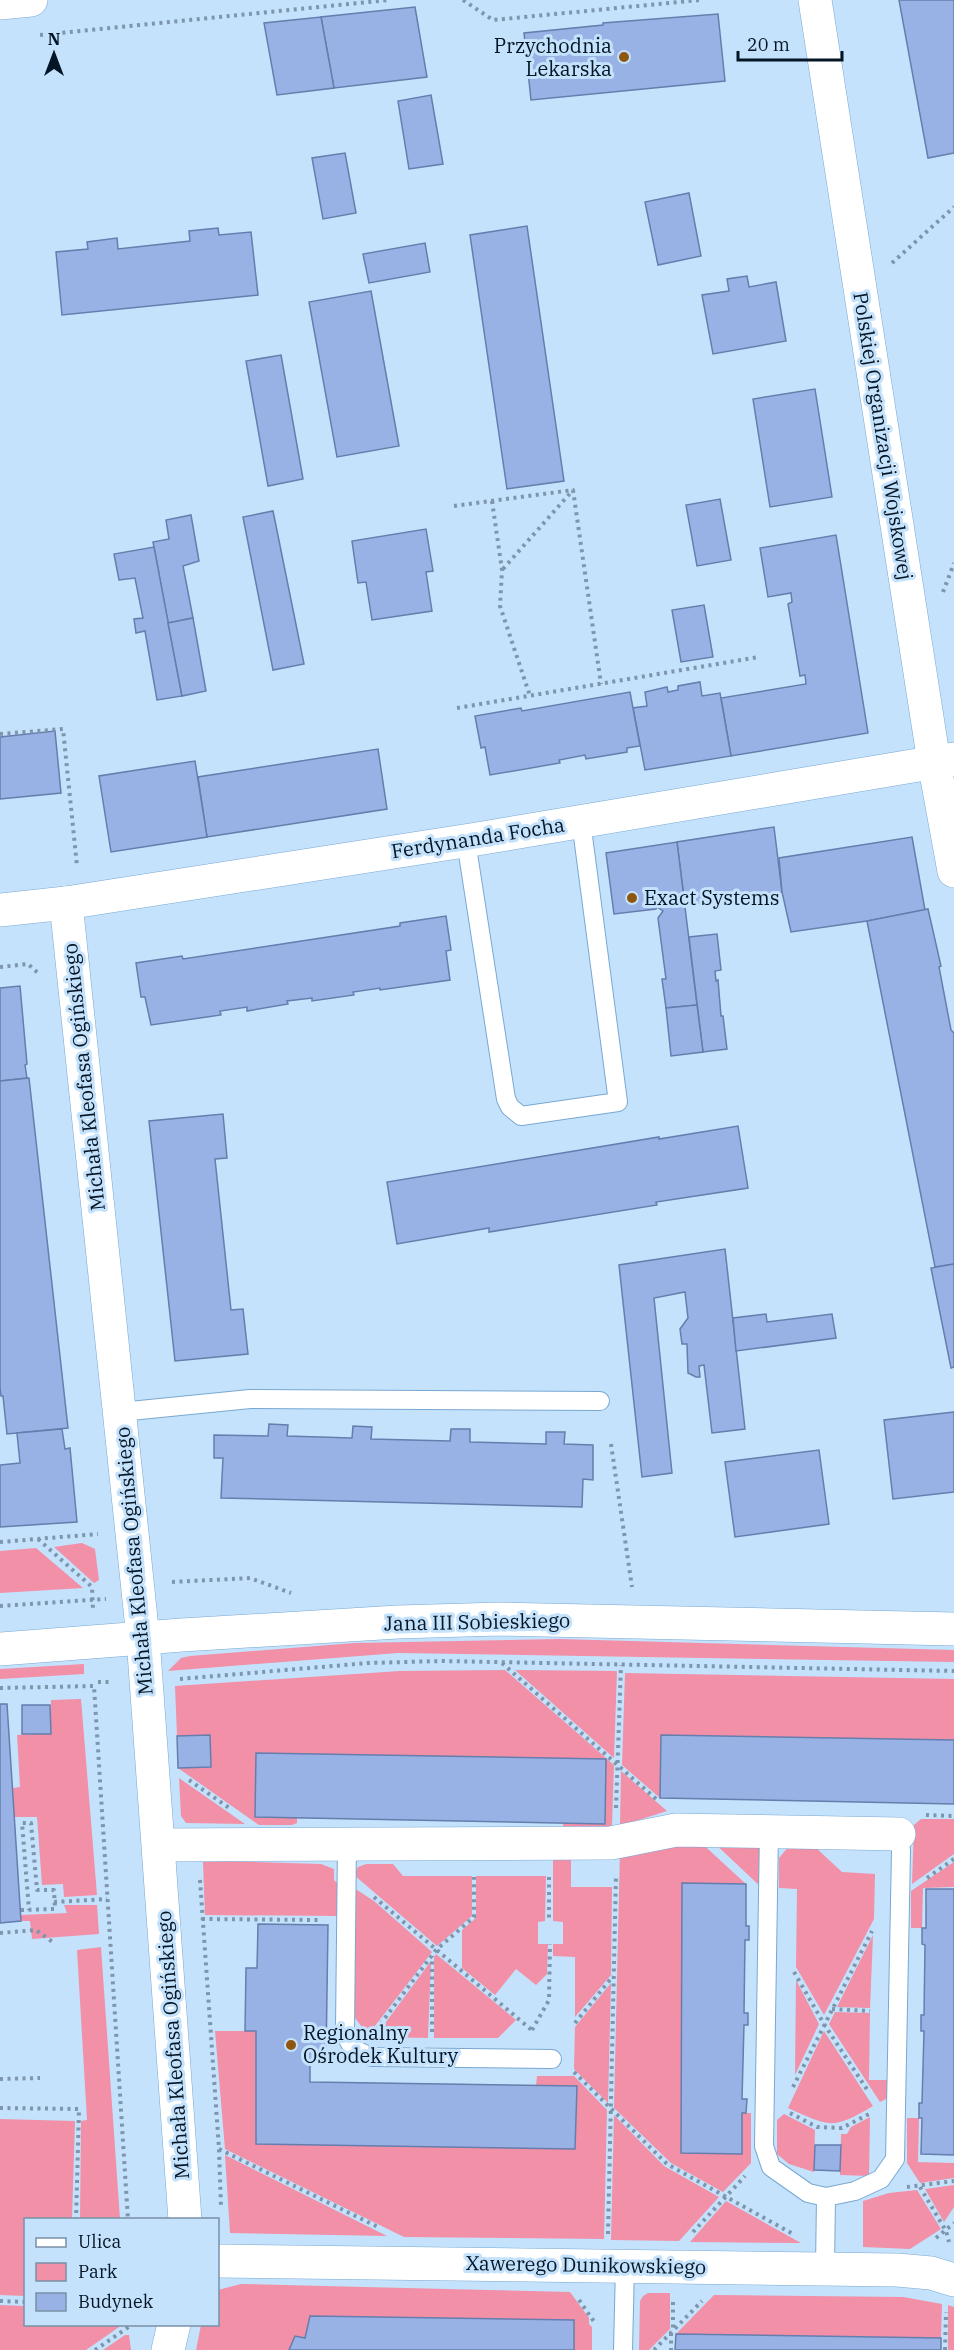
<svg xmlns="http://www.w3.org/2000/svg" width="954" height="2350" viewBox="0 0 954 2350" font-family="'IBM Plex Serif',serif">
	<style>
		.green { fill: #f190a7 }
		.building { fill: #99b2e5; stroke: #667dad; stroke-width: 1.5 }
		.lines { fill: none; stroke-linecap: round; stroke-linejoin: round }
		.service-casing { stroke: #78a8d2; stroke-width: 20 }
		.minor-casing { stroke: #78a8d2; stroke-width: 34 }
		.tertiary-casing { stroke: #78a8d2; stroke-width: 34 }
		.path { stroke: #7d96ac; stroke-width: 4; stroke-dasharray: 3 4.5; stroke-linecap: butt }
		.service { stroke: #fff; stroke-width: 18 }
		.minor { stroke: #fff; stroke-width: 33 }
		.tertiary { stroke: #fff; stroke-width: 33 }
		.poi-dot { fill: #8f560f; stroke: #c5e2fc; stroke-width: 2 }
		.labels { text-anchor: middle; stroke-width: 6; stroke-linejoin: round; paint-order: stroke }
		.poi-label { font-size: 20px; fill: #041625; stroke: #c5e2fc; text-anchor: start }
		.street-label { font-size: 20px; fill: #041625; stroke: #c5e2fc }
	</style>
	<rect width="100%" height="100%" fill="#c5e2fc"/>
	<g class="green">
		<polygon points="82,1543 95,1549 99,1580 94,1583 54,1547"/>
		<polygon points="36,1548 83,1588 0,1593 0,1551"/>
		<polygon points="559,1639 954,1650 954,1662 398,1653 168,1671 181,1658 190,1656 354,1643"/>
		<polygon points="84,1664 84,1674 0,1679 0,1669"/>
		<polygon points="505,1670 614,1765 612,1825 604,1830 563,1828 563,1823 605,1824 606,1759 256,1753 255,1817 297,1818 297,1823 292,1825 259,1825 178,1768 211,1767 210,1735 177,1736 175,1686 400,1671"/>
		<polygon points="515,1670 617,1671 614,1758"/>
		<polygon points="625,1673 954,1679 954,1740 662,1735 660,1798 622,1765"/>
		<polygon points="81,1699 97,1895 64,1897 63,1884 42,1885 37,1817 14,1817 13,1788 20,1787 17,1735 51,1733 51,1700"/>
		<polygon points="621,1771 667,1811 620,1826"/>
		<polygon points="179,1778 245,1824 186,1823 181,1816"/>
		<polygon points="921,1819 954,1819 954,1854 912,1884 914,1825"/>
		<polygon points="697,1839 746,1884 682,1884 681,2153 742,2154 742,2113 751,2113 751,2163 723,2192 671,2163 614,2108 620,1849"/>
		<polygon points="711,1840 758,1846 763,1856 762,1888"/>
		<polygon points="789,1846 814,1846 842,1872 875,1874 874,1919 824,2015 796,1967 797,1889 779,1888 779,1858"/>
		<polygon points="553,1855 571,1855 571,1887 612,1887 611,1975 575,2017 575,1957 553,1956 553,1944 563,1944 563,1922 553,1921"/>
		<polygon points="221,1861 321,1864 334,1869 334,1880 339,1885 338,1916 205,1915 203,1862"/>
		<polygon points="954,1862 954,1887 923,1888 922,1928 911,1928 911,1891"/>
		<polygon points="366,1864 393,1864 403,1876 472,1876 472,1916 437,1946 354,1875 358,1867"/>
		<polygon points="476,1876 546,1876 545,1921 538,1922 538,1944 548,1944 547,1974 536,1985 516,1969 495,1995 462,1968 462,1930 476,1918"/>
		<polygon points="354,1888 374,1901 432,1952 368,2035 352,2014"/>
		<polygon points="64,1905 97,1905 99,1934 32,1939 30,1921 21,1921 21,1915 67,1913"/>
		<polygon points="873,1935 870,2008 837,2007"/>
		<polygon points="101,1947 120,2219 80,2219 81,2121 87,2120 77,1950"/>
		<polygon points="436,1954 516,2020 498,2038 434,2038 434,1957"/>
		<polygon points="431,1961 428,2038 375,2037"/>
		<polygon points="796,1980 819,2024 795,2075"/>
		<polygon points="611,1983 608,2103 574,2069 575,2027"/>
		<polygon points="835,2012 870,2013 869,2080 888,2080 888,2098 880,2102 829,2024"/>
		<polygon points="215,2031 256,2031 256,2144 575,2149 576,2086 536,2086 537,2076 574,2076 607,2110 604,2239 404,2237 225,2149"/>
		<path d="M824,2031L873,2106C832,2130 831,2127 788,2108Z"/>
		<polygon points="784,2114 815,2130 814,2172 789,2164 777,2154 777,2120"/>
		<polygon points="614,2115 664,2166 719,2197 679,2241 611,2240"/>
		<polygon points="870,2117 869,2176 840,2175 841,2134 847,2134 851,2127"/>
		<polygon points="907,2118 919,2118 918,2162 954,2163 954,2178 920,2183 907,2163"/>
		<polygon points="0,2119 75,2121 72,2219 26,2220 25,2296 0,2295"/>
		<polygon points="225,2155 387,2236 230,2233"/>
		<polygon points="954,2185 954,2207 944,2222 925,2189"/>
		<polygon points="917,2190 941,2229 910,2249 863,2247 863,2201 889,2193"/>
		<polygon points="726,2201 801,2243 690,2242"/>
		<polygon points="241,2284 570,2292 589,2318 589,2324 592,2327 592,2350 574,2350 574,2320 310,2316 305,2338 295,2336 289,2350 196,2350 201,2325 218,2324 218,2290"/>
		<polygon points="648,2293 670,2293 670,2329 649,2350 639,2350 640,2301 643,2296"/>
		<polygon points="714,2295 903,2297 942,2304 941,2338 676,2334"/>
		<polygon points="0,2305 25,2306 26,2324 122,2325 86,2350 0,2350"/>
		<polygon points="948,2305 954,2307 954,2350 948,2350"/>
		<polygon points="125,2335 129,2335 131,2350 103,2350"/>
	</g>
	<g class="building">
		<polygon points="899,0 954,0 954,153 928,158"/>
		<polygon points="415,7 427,77 334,88 321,17"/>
		<polygon points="718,14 725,81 531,100 524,33 603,25 603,23"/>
		<polygon points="321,17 334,88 277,95 264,23"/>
		<polygon points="431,95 443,164 409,169 398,101"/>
		<polygon points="345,153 356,213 323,219 312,158"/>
		<polygon points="689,193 701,256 658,265 645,202"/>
		<polygon points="527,226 564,481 507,489 470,235"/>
		<polygon points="218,228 219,235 251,232 258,295 62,315 56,252 88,249 87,242 117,238 118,249 190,241 189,231"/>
		<polygon points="425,243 430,272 369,283 363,254"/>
		<polygon points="747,276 749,287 776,282 786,341 713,354 702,295 729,291 727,279"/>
		<polygon points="371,291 399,446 337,457 309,302"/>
		<polygon points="281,355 303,479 268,486 246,361"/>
		<polygon points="815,389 832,497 770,507 753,399"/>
		<polygon points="720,499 731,560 697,566 686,505"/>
		<polygon points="273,511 304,664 273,670 243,517"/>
		<polygon points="191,515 199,561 183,566 193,618 168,623 153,542 169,539 166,520"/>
		<polygon points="426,529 433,571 426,572 432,611 372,620 366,582 358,583 352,541"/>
		<polygon points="836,535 868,733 731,756 721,698 806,684 805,675 800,676 788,604 792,602 791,593 768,597 760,548"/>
		<polygon points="154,547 182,696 157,700 145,631 136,633 134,619 143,618 135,578 119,580 114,554"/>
		<polygon points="704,605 713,657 681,662 672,610"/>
		<polygon points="193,618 206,691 182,696 168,623"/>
		<polygon points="700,682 702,696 720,693 731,756 645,770 633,708 647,706 645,692 667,687 668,692 678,690 678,686"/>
		<polygon points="630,692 640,746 627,748 627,752 586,759 585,755 559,760 560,763 490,775 485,747 481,748 475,716 521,708 522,711"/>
		<polygon points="55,731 61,793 0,799 0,737"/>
		<polygon points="378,749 387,809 207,837 198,777"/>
		<polygon points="195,761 207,837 111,852 99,776"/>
		<polygon points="774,827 782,892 685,905 677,842"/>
		<polygon points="912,837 925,910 867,921 791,932 782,892 779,858"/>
		<polygon points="677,842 697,1005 666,1008 662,979 666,979 658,918 663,911 657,907 656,909 614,914 606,853"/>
		<polygon points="928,909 941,966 939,967 951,1030 954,1033 954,1264 935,1267 867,921"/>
		<polygon points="446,916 451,950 446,951 450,980 380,990 380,988 353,992 354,995 312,1001 312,998 287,1001 288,1004 247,1011 247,1007 220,1011 221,1015 151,1025 145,997 141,997 136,963 182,956 183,959 400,926 400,923"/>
		<polygon points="717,934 721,970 715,971 716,981 718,980 721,1016 723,1016 727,1049 703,1052 689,937"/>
		<polygon points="20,986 27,1064 25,1065 27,1078 0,1081 0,988"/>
		<polygon points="697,1005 703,1052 671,1056 666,1008"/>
		<polygon points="29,1078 68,1428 7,1434 3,1396 1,1396 0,1387 0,1081"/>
		<polygon points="223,1114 227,1158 215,1159 231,1310 243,1309 248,1354 175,1361 149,1121"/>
		<polygon points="738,1126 748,1188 656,1202 657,1205 489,1232 489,1228 397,1244 387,1182 659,1137 659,1139"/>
		<polygon points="725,1249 745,1429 712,1433 704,1365 699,1366 700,1377 696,1377 688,1373 687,1344 682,1344 680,1329 688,1318 685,1292 654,1298 672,1473 642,1477 619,1265"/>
		<polygon points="954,1264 954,1367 951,1368 931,1268"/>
		<polygon points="766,1314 767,1322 832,1314 836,1338 736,1351 733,1318"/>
		<polygon points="954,1412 954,1492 893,1499 884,1420"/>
		<polygon points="269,1424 288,1425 287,1436 352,1438 353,1426 372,1427 371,1439 450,1441 451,1429 470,1429 470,1442 546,1444 546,1432 565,1432 564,1444 593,1445 593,1480 583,1479 582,1507 221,1498 223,1458 214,1458 214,1435 268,1436"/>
		<polygon points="62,1429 65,1449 70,1448 77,1522 0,1527 0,1465 20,1463 17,1433"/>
		<polygon points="819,1450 829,1524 735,1537 725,1462"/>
		<polygon points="0,1704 7,1704 21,1921 0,1923"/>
		<polygon points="22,1705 50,1705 51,1734 22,1734"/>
		<polygon points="210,1735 211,1767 178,1768 177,1736"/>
		<polygon points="661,1735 954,1740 954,1804 660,1798"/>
		<polygon points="256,1753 606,1759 605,1824 255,1817"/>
		<polygon points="682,1883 746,1884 746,1926 749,1926 749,1940 745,1940 744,2013 748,2013 748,2025 744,2025 742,2099 747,2099 746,2113 742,2113 742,2154 681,2153"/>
		<polygon points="926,1889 954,1889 954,2155 921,2154 922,2118 919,2118 919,2103 922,2103 924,2031 921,2031 921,2015 924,2015 925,1945 922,1944 922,1928 926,1928"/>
		<polygon points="258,1924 328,1925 326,2060 310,2060 310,2082 577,2086 575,2149 256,2144 256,2031 245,2031 246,1968 257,1968"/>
		<polygon points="815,2145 841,2145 840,2171 814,2170"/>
		<polygon points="310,2316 574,2320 574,2350 289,2350 295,2336 305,2338"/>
		<polygon points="676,2334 941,2338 941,2350 675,2350"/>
	</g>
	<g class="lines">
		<g class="service-casing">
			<g id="service">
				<polyline points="466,841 506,1099 510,1107 521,1116 618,1102 581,821"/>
				<polyline points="120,1412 250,1399 600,1401"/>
				<polyline points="769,1831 764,2146 771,2167 808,2193 826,2197 855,2191 881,2179 895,2159 901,1851 899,1834"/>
				<path d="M347,1843L345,2029C349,2048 354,2050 372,2057L552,2059"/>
				<polyline points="825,2268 826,2197"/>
				<polyline points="623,2350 625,2266"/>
			</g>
		</g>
		<g class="minor-casing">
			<g id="minor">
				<polyline points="815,0 934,762 954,871"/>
				<polyline points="66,903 143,1638 185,2220"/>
				<polyline points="0,910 66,903 477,839 954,759"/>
				<polyline points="159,1845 611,1843 676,1830 899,1834"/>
				<polyline points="218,2261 897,2270 931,2273 954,2280"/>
				<polyline points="168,2350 174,2324"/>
			</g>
		</g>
		<g class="tertiary-casing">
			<g id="tertiary">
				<polyline points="0,3 31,0"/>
				<polyline points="0,1649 182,1635 398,1622 500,1619 954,1629"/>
			</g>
		</g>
		<g class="path">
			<polyline points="463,0 493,20 700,0"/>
			<polyline points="40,35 389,0"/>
			<polyline points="892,263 954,207"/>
			<polyline points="492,501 502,570 500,606 530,696"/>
			<polyline points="454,506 573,490 601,684"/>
			<polyline points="503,569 573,490"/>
			<polyline points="943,592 954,563"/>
			<polyline points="457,708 759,657"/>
			<polyline points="0,734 63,729 77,866"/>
			<polyline points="0,967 28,964 39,974"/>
			<polyline points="611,1444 632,1587"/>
			<polyline points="38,1539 92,1587 93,1609"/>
			<polyline points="0,1542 98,1534"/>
			<polyline points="172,1582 250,1578 291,1593"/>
			<polyline points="0,1606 106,1599"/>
			<polyline points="502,1663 656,1799"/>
			<polyline points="180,1679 368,1663 442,1661 954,1671"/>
			<polyline points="98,1682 112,1682"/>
			<polyline points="0,1688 94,1686 128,2220"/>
			<polyline points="189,1780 232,1810"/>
			<polyline points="616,1808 621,1665"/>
			<polyline points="926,1815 954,1816"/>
			<polyline points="549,1877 549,1921"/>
			<polyline points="927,1878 954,1859"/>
			<polyline points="200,1880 219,2149 221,2207"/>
			<polyline points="374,1897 534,2032"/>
			<polyline points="54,1902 107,1899"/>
			<polyline points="21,1910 55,1909 54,1890 37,1890 31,1823 22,1823 29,1910"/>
			<polyline points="202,1919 321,1920"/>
			<polyline points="0,1933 36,1930 54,1943"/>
			<polyline points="794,1972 824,2024 868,2091"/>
			<polyline points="832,2009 870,2011"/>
			<polyline points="575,2023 613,1976"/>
			<polyline points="376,2030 436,1950 474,1917 474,1877"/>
			<polyline points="532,2030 549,2000 550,1944"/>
			<polyline points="432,2032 432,1956"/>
			<polyline points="574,2072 667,2164 793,2234"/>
			<polyline points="0,2079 40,2078"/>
			<polyline points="793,2087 872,1931"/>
			<polyline points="0,2108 79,2109 76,2220"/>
			<polyline points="790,2113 817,2127 842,2128 869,2114"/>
			<polyline points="219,2149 380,2228"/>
			<polyline points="907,2187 954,2181"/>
			<polyline points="920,2187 946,2231 949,2242"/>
			<polyline points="693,2232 745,2176"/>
			<polyline points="608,2234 616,1875"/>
			<polyline points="936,2238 954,2223"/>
			<polyline points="579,2300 595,2323"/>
			<polyline points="0,2301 26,2302"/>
			<polyline points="673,2302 673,2330"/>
			<polyline points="671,2333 671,2350"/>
			<polyline points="95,2350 133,2324"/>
			<polyline points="654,2350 702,2301"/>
			<polyline points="945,2350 946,2312"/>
		</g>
		<use href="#service" class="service"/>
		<use href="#minor" class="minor"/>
		<use href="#tertiary" class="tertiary"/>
	</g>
	<g class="poi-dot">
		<circle cx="624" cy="57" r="6"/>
		<circle cx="632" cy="898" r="6"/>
		<circle cx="291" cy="2045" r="6"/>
	</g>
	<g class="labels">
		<g class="poi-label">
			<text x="612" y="53" text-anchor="end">Przychodnia<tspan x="612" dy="23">Lekarska</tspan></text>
			<text x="644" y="905">Exact Systems</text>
			<text x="303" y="2040">Regionalny<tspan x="303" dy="23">Ośrodek Kultury</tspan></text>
		</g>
		<g class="street-label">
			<text transform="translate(883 436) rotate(81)" y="7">Polskiej Organizacji Wojskowej</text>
			<text transform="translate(478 838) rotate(-9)" y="7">Ferdynanda Focha</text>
			<text transform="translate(84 1077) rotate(-96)" y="7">Michała Kleofasa Ogińskiego</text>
			<text transform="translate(134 1561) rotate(-95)" y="7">Michała Kleofasa Ogińskiego</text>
			<text transform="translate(477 1622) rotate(-1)" y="7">Jana III Sobieskiego</text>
			<text transform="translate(173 2045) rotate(-94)" y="7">Michała Kleofasa Ogińskiego</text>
			<text transform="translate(586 2265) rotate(1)" y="7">Xawerego Dunikowskiego</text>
		</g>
	</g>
	<rect x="24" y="2218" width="195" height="108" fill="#c5e2fc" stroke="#7890a6" stroke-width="1.5"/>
	<rect x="36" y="2238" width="30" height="9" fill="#ffffff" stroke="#7890a6" stroke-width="1.5"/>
	<text x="78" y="2248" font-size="18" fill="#041625">Ulica</text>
	<rect x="36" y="2263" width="30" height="18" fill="#f190a7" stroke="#7890a6" stroke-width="1.5"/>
	<text x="78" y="2278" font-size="18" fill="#041625">Park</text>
	<rect x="36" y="2293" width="30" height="18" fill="#99b2e5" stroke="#7890a6" stroke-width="1.5"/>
	<text x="78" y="2308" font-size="18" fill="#041625">Budynek</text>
	<g transform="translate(54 54)" stroke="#c5e2fc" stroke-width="4.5" paint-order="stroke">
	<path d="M0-4.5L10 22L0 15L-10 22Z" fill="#041625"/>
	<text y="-9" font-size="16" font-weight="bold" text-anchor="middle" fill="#041625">N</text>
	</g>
	<path d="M738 51v9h104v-9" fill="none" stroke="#041625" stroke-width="3"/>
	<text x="747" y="51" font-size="18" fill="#041625" stroke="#c5e2fc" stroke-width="4.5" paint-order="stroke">20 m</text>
</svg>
